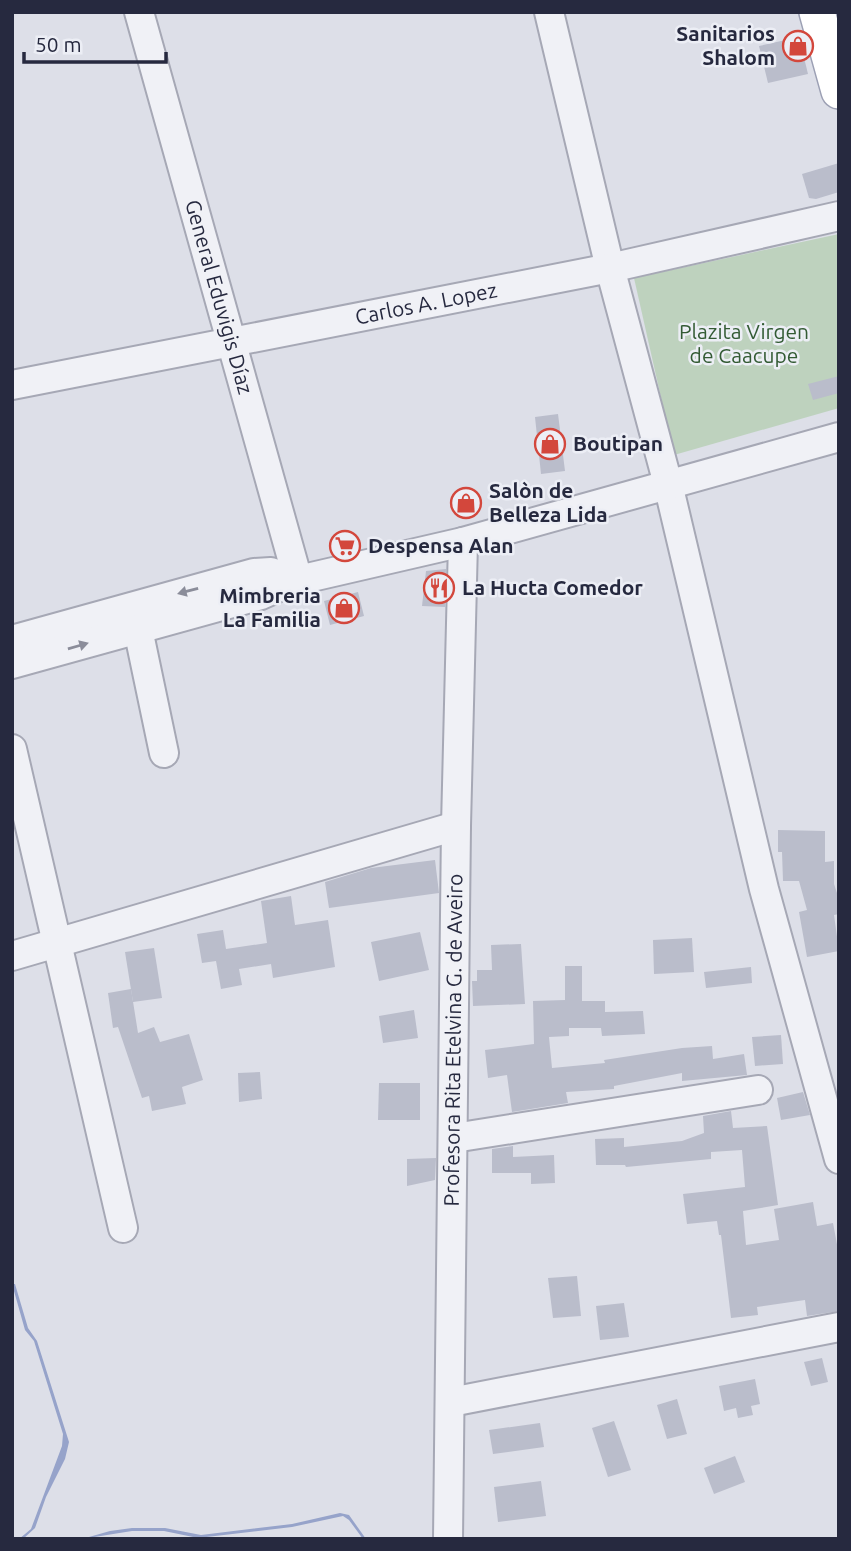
<svg xmlns="http://www.w3.org/2000/svg" width="851" height="1551" viewBox="0 0 851 1551" font-family="Ubuntu,sans-serif">
	<style>
		.green { fill: #bed2be }
		.water { fill: #96a3ca }
		.building { fill: #babdcb }
		.lines { fill: none; stroke-linecap: round; stroke-linejoin: round }
		.minor-casing { stroke: #a6a8b5; stroke-width: 32 }
		.major-casing { stroke: #9ca0b4; stroke-width: 38 }
		.minor { stroke: #f0f1f6; stroke-width: 28 }
		.major { stroke: #fff; stroke-width: 35 }
		.oneway { fill: #8b8d9a }
		.labels { text-anchor: middle; stroke-width: 5; stroke-linejoin: round; paint-order: stroke }
		.poi-label { font-size: 21px; font-weight: bold; fill: #26293f; stroke: #eceef5; text-anchor: start }
		.street-label { font-size: 21px; fill: #26293f; stroke: #eceef5 }
		.park-label { font-size: 21px; fill: #335b34; stroke: #eceef5 }
	</style>
	<rect width="100%" height="100%" fill="#dddfe8"/>
	<polygon class="green" points="839,234 839,408 674,455 634,278"/>
	<g class="water">
		<polygon points="12,1284 15,1284 28,1328 37,1341 69,1442 65,1459 46,1497 35,1528 23,1539 19,1539 31,1529 62,1446 63,1434 34,1341 25,1330"/>
		<polygon points="340,1513 349,1515 366,1539 363,1539 349,1520 343,1516 292,1527 198,1538 164,1531 132,1531 82,1539 110,1531 132,1528 165,1528 201,1535 292,1524"/>
	</g>
	<g class="building">
		<polygon points="799,37 808,74 768,83 759,46"/>
		<polygon points="839,163 839,192 816,199 809,198 802,174"/>
		<polygon points="839,376 839,393 813,400 808,384"/>
		<polygon points="558,414 565,471 541,474 535,417"/>
		<polygon points="472,488 475,516 461,518 458,489"/>
		<polygon points="446,569 445,607 422,606 426,571"/>
		<polygon points="358,592 364,616 330,625 324,601"/>
		<polygon points="778,830 825,831 825,862 834,861 834,884 839,899 839,914 834,915 839,951 807,957 799,912 807,910 799,881 783,881 782,852 778,852"/>
		<polygon points="435,860 439,893 329,908 325,882 371,868"/>
		<polygon points="291,896 295,925 328,920 335,967 273,978 271,964 239,969 242,985 221,989 216,961 202,963 197,934 223,930 226,949 267,943 261,901"/>
		<polygon points="420,932 429,970 379,981 371,942"/>
		<polygon points="692,938 694,972 654,974 653,940"/>
		<polygon points="521,944 525,1004 473,1006 472,981 477,981 477,970 492,970 491,945"/>
		<polygon points="154,948 162,998 133,1002 125,952"/>
		<polygon points="565,966 582,966 582,1001 605,1001 605,1012 643,1011 645,1034 602,1036 601,1028 569,1028 569,1036 549,1037 552,1068 605,1063 604,1060 682,1048 712,1046 713,1059 744,1054 747,1075 682,1081 682,1073 614,1086 614,1089 566,1092 568,1103 512,1112 507,1075 488,1078 485,1050 534,1044 533,1001 565,1000"/>
		<polygon points="751,967 752,983 706,988 704,972"/>
		<polygon points="131,989 138,1033 154,1027 160,1042 189,1034 203,1080 182,1087 186,1104 152,1111 149,1096 142,1098 118,1027 113,1028 108,993"/>
		<polygon points="414,1010 418,1038 383,1043 379,1016"/>
		<polygon points="781,1035 783,1064 755,1066 752,1037"/>
		<polygon points="260,1072 262,1099 239,1102 238,1073"/>
		<polygon points="379,1083 420,1083 420,1120 378,1120"/>
		<polygon points="803,1092 810,1115 781,1120 777,1098"/>
		<polygon points="731,1111 733,1128 767,1126 778,1205 743,1211 746,1245 779,1240 774,1209 813,1202 817,1226 833,1223 839,1255 839,1311 807,1316 805,1300 757,1307 758,1315 731,1318 721,1235 719,1235 717,1221 687,1224 683,1194 745,1187 742,1150 711,1152 711,1159 626,1167 625,1165 596,1165 595,1139 624,1138 624,1147 682,1141 704,1133 703,1116"/>
		<polygon points="513,1146 513,1157 554,1155 555,1183 531,1184 531,1173 492,1173 492,1149"/>
		<polygon points="436,1158 435,1180 407,1186 407,1159"/>
		<polygon points="577,1276 581,1316 553,1318 548,1278"/>
		<polygon points="624,1303 629,1337 600,1340 596,1306"/>
		<polygon points="822,1358 828,1382 811,1386 804,1362"/>
		<polygon points="755,1379 760,1404 751,1406 753,1415 738,1418 736,1408 724,1411 719,1386"/>
		<polygon points="677,1399 687,1434 667,1439 657,1405"/>
		<polygon points="614,1421 631,1470 608,1477 592,1428"/>
		<polygon points="540,1423 544,1447 493,1454 489,1430"/>
		<polygon points="735,1456 745,1482 714,1494 704,1468"/>
		<polygon points="541,1481 546,1516 498,1522 494,1487"/>
	</g>
	<g class="lines">
		<g class="minor-casing">
			<g id="minor">
				<path id="s1" d="M139,12L298,580"/>
				<polyline points="549,12 610,268 668,484 764,889 839,1159"/>
				<path id="s2" d="M12,385L610,268L839,216"/>
				<polyline points="138,629 164,753"/>
				<polyline points="12,640 254,573 271,572 290,582"/>
				<polyline points="12,664 261,595 290,582 463,542 839,437"/>
				<polyline points="12,749 123,1228"/>
				<polyline points="12,956 456,826"/>
				<polyline points="454,1138 758,1090"/>
				<polyline points="451,1402 839,1327"/>
				<path id="s3" d="M448,1539L456,826L463,542"/>
			</g>
		</g>
		<g class="major-casing">
			<polyline id="major" points="817,12 839,91"/>
		</g>
		<use href="#minor" class="minor"/>
		<use href="#major" class="major"/>
	</g>
	<defs><path id="oneway-solid" d="M-6-.8H1V-3.2L6.5 0L1 3.2V.8H-6Z" transform="scale(1.75)"/></defs>
	<g class="oneway">
		<use href="#oneway-solid" transform="translate(188 591) rotate(165)"/>
		<use href="#oneway-solid" transform="translate(78 646) rotate(-16)"/>
	</g>
	<defs>
		<g id="shop-ring" transform="scale(1.575)"><circle r="9.5" fill="#eceef5" stroke="#d3473c" stroke-width="1.5"/><path d="M-5-2.5h2.3a2.7 3.5 0 0 1 5.4 0H5L5.5 6h-11ZM-1.5-2.5h3a1.5 2.3 0 0 0-3 0Z" fill="#d3473c"/></g>
		<g id="supermarket-ring" transform="scale(1.575)"><circle r="9.5" fill="#eceef5" stroke="#d3473c" stroke-width="1.5"/><path d="M-6-5.5h2.5l.6 2H6L4.5 2H-2.5L-4.4-4H-6ZM-1.5 3.2a1.3 1.3 0 1 0 .1 0ZM3 3.2a1.3 1.3 0 1 0 .1 0Z" fill="#d3473c"/></g>
		<g id="restaurant-ring" transform="scale(1.575)"><circle r="9.5" fill="#eceef5" stroke="#d3473c" stroke-width="1.5"/><path d="M-5-6h1v4h1v-4h1v4h1v-4h1v5L-1.5 .5V6h-2V.5L-5-1ZM5-6V6H3V1.5H1.5Q1.5-4 5-6Z" fill="#d3473c"/></g>
	</defs>
	<g fill-rule="evenodd">
		<use href="#shop-ring" x="798" y="46"/>
		<use href="#shop-ring" x="550" y="444"/>
		<use href="#shop-ring" x="466" y="503"/>
		<use href="#supermarket-ring" x="345" y="546"/>
		<use href="#restaurant-ring" x="439" y="588"/>
		<use href="#shop-ring" x="344" y="608"/>
	</g>
	<g class="labels">
		<g class="poi-label">
			<text x="775" y="41" text-anchor="end">Sanitarios<tspan x="775" dy="24">Shalom</tspan></text>
			<text x="573" y="451">Boutipan</text>
			<text x="489" y="498">Salòn de<tspan x="489" dy="24">Belleza Lida</tspan></text>
			<text x="368" y="553">Despensa Alan</text>
			<text x="462" y="595">La Hucta Comedor</text>
			<text x="321" y="603" text-anchor="end">Mimbreria<tspan x="321" dy="24">La Familia</tspan></text>
		</g>
		<g class="street-label">
			<text dy="7" stroke="none"><textPath href="#s1" startOffset="296">General Eduvigis Díaz</textPath></text>
			<text dy="7" stroke="none"><textPath href="#s2" startOffset="422">Carlos A. Lopez</textPath></text>
			<text dy="7" stroke="none"><textPath href="#s3" startOffset="499">Profesora Rita Etelvina G. de Aveiro</textPath></text>
		</g>
		<g class="park-label">
			<text x="744" y="339">Plazita Virgen<tspan x="744" dy="24">de Caacupe</tspan></text>
		</g>
	</g>
	<rect width="851" height="1551" fill="none" stroke="#26293f" stroke-width="28"/>
	<path d="M24 52v10h142v-10" fill="none" stroke="#26293f" stroke-width="3.5"/>
	<text x="35" y="52" font-size="21" fill="#26293f" stroke="#eceef5" stroke-width="5" paint-order="stroke">50 m</text>
</svg>
